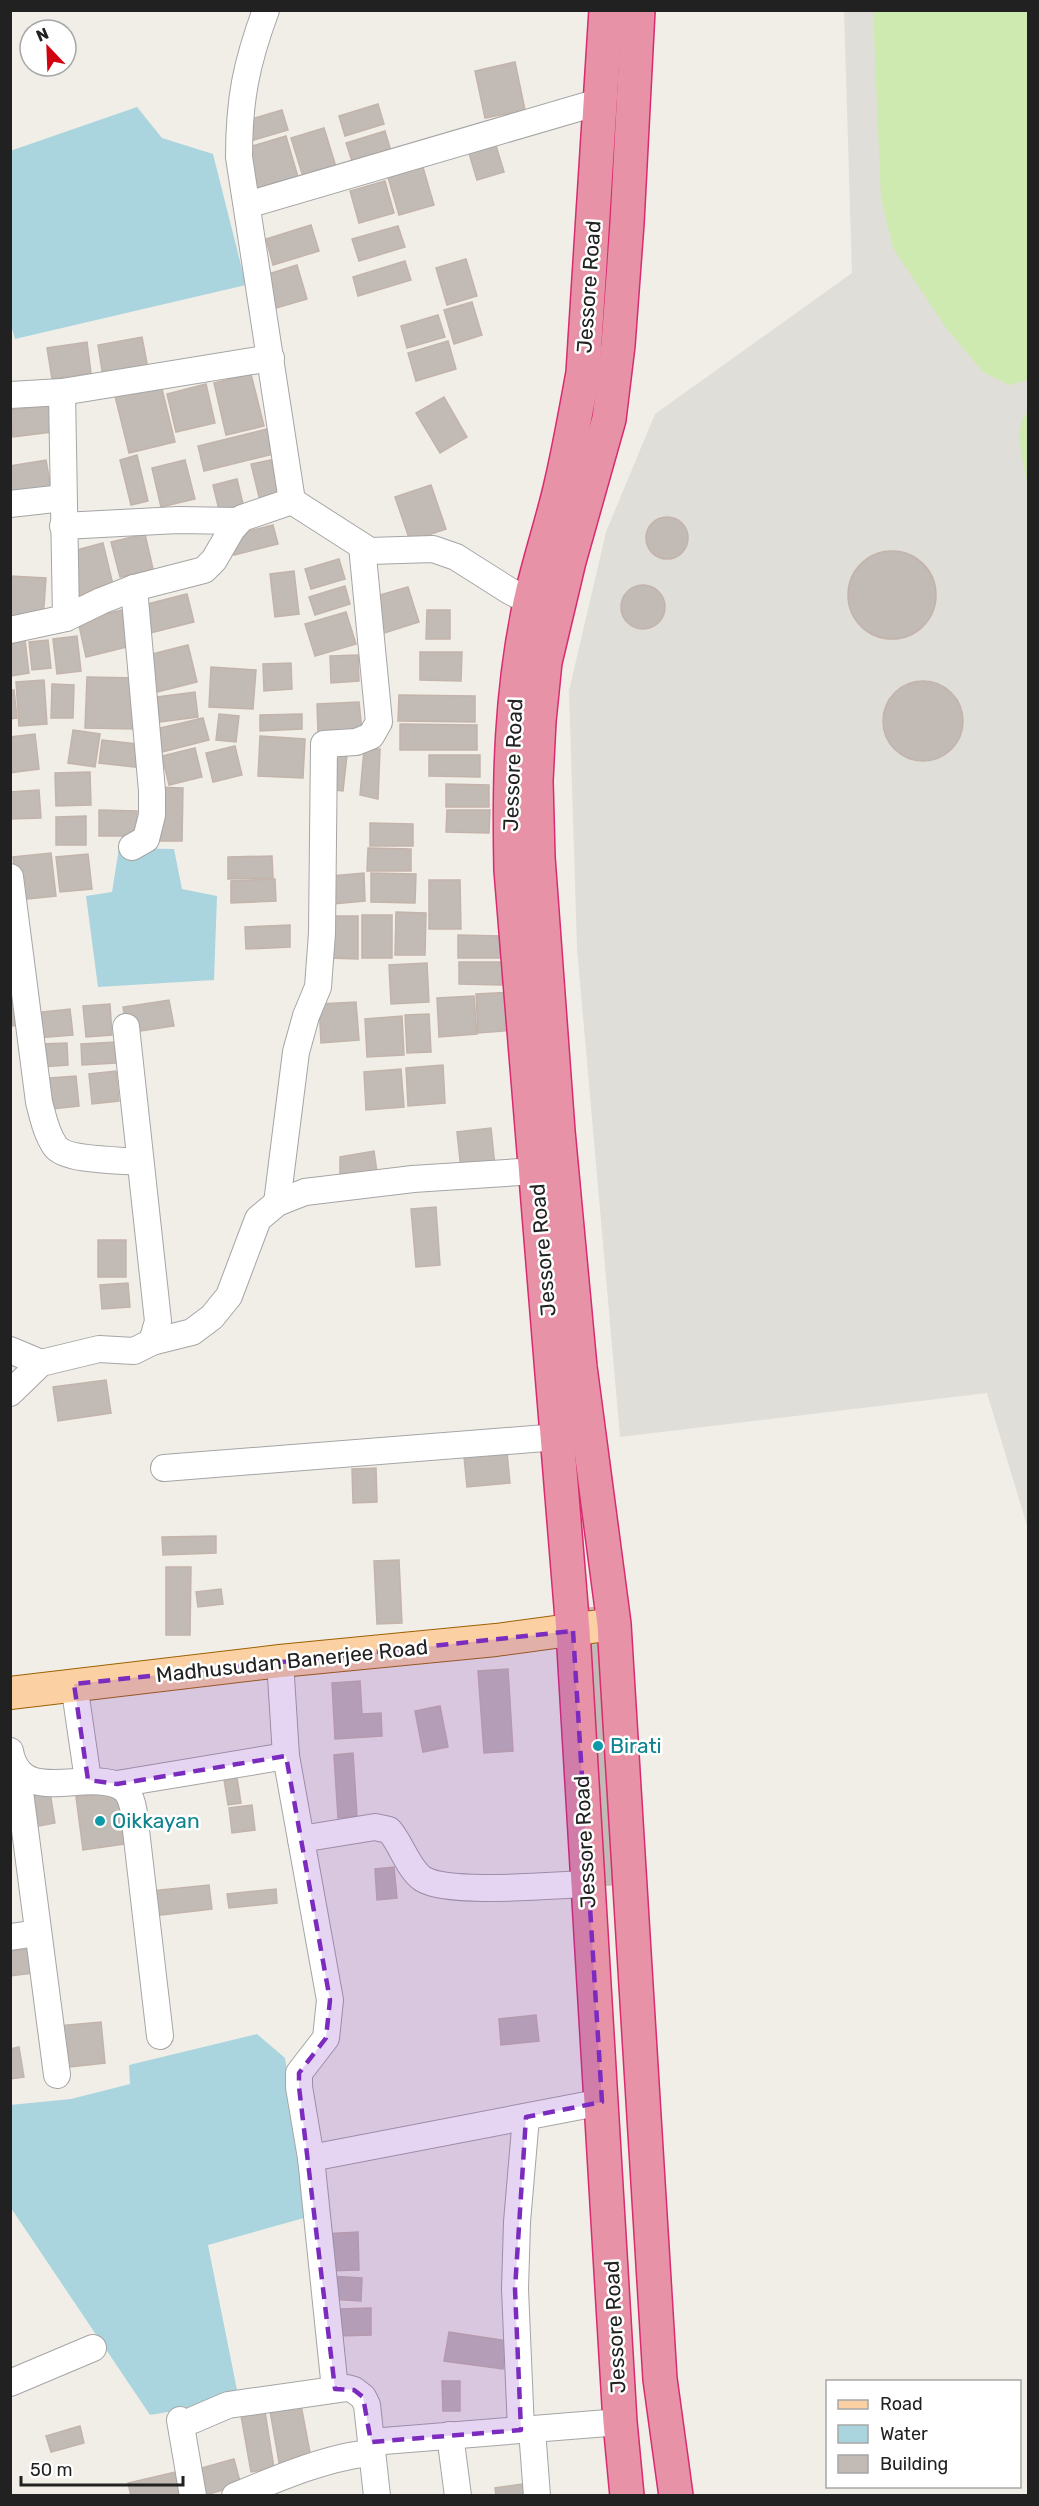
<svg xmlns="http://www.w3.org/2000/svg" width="1039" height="2506" viewBox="0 0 1039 2506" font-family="Rubik,sans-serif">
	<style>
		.airport { fill: #e0ded9 }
		.grass { fill: #cfeab0 }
		.water { fill: #aad5de }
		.building { fill: #c2bab5; stroke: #c3b4ab; stroke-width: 1.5 }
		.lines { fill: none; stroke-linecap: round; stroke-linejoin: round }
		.minor-casing { stroke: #a5a5a5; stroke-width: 28 }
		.major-casing { stroke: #9d6102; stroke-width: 34 }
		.highway-casing { stroke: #d92b70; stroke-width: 36 }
		.minor { stroke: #fff; stroke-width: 26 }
		.major { stroke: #fbd1a4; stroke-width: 32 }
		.highway { stroke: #e792a6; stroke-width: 33 }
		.marked { fill: #7b2cbf; fill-opacity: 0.2; stroke: #7b2cbf; stroke-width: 4.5; stroke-dasharray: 12 8; stroke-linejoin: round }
		.culture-dot { fill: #0f9aa8; stroke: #fff; stroke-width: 2 }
		.labels { text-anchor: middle; stroke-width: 5; stroke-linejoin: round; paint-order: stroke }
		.street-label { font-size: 21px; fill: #212121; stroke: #fff }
		.culture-label { font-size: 21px; fill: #0d838f; stroke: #fff; text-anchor: start }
	</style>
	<rect width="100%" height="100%" fill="#f1eee8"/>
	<polygon class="airport" points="844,11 1028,11 1028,1529 987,1393 620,1437 577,948 569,691 606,532 655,414 852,273"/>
	<g class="grass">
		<polygon points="873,11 1028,11 1028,380 1009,385 983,372 946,328 893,248 881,199"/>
		<path d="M1028,412V486C1025,467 1011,427 1028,412Z"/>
	</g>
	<g class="water">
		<polygon points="137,107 162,138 213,154 246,285 15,339 10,321 10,151"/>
		<polygon points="119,848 174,849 182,889 217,896 214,980 98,987 86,896 112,892"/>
		<polygon points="257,2034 285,2058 311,2216 208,2245 239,2400 150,2415 11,2208 10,2105 71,2099 130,2084 129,2065"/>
	</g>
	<g class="building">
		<polygon points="515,62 525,110 485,118 475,71"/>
		<polygon points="378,104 384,124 345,136 339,116"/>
		<polygon points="282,110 288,130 247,142 241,122"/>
		<polygon points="324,128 337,170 304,180 291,138"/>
		<polygon points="385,131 393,158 355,170 346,143"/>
		<polygon points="286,136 298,177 254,190 242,149"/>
		<polygon points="495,142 504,172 477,180 468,150"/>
		<polygon points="422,164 434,205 399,215 387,174"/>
		<polygon points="385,181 394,213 359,223 350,191"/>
		<polygon points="311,225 319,251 273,265 266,239"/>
		<polygon points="398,226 405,247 359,261 352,239"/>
		<polygon points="466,259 477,296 447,305 436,268"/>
		<polygon points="405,261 411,280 358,296 353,277"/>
		<polygon points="297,265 307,299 269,310 259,277"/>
		<polygon points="472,302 482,335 454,344 444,310"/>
		<polygon points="438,315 445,337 407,348 401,326"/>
		<polygon points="142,337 148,369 103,377 98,345"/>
		<polygon points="448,341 456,369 416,381 408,353"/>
		<polygon points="87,342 91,373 52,379 47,348"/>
		<polygon points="251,374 264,426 226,435 214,383"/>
		<polygon points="206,384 215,423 176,432 167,394"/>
		<polygon points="161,385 175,442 129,453 115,396"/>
		<polygon points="444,397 467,437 440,453 416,413"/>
		<polygon points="49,406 52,432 13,437 10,410"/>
		<polygon points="271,428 278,453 204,471 198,446"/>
		<polygon points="137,455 148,501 131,505 120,460"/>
		<polygon points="46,460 51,489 10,496 10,466"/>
		<polygon points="185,460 195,499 161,507 152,468"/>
		<polygon points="271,460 282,504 262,509 251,464"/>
		<polygon points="237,479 244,508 220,514 213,485"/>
		<polygon points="431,485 446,529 410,541 395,497"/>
		<circle cx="667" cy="538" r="21"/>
		<polygon points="273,525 278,544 234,555 229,536"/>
		<polygon points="145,534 153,569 120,577 111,542"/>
		<polygon points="103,543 114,589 80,597 69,552"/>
		<circle cx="892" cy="595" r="44"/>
		<polygon points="339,559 345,579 311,589 305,569"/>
		<polygon points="294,571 299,614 275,617 270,574"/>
		<polygon points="10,576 46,578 43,620 10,618"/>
		<circle cx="643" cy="607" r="22"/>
		<polygon points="345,586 350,604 315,615 309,597"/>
		<polygon points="408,587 419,622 384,633 373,597"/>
		<polygon points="187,594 194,622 146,634 139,606"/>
		<polygon points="126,609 135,645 86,657 78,621"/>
		<polygon points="427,610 450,610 450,639 426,639"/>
		<polygon points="346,612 356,644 315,656 305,624"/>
		<polygon points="77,636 81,671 57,674 53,639"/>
		<polygon points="25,640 29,673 10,676 10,641"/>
		<polygon points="48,640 51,668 32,670 29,642"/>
		<polygon points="188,645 197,682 153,693 144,656"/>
		<polygon points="420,652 462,652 461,681 420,680"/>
		<polygon points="358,655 359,681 331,683 330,656"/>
		<polygon points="291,663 292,689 264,691 263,664"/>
		<polygon points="211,667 256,670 253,709 209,707"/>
		<polygon points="87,677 136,678 134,729 85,728"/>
		<polygon points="44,680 47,724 19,726 16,682"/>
		<circle cx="923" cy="721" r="40"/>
		<polygon points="52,684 74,685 73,718 51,718"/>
		<polygon points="10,690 14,690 17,718 10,719"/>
		<polygon points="195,692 198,717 160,722 157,697"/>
		<polygon points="399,695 475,696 475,722 398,721"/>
		<polygon points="359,702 362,730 318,732 317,704"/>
		<polygon points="219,714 239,716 236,742 216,740"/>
		<polygon points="302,714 302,729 260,731 260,715"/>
		<polygon points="203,718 209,740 162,752 156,729"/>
		<polygon points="400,724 477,725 477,750 400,750"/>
		<polygon points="73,730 100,734 95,767 68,763"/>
		<polygon points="35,734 39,769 10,773 10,737"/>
		<polygon points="260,736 305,739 303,778 258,776"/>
		<polygon points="102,740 146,745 143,768 99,763"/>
		<polygon points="235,746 242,775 213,782 206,753"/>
		<polygon points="195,748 202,777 169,785 162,756"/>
		<polygon points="364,749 380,749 378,799 360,795"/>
		<polygon points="328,753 347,755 343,791 325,789"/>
		<polygon points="429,755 480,755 480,777 429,776"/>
		<polygon points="90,772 91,805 56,806 55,773"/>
		<polygon points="446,784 489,785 489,807 446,807"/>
		<polygon points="157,787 183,788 182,841 156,841"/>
		<polygon points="39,790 41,818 10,819 10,792"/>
		<polygon points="99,810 137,811 136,836 99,836"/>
		<polygon points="447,810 490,810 489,833 446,832"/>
		<polygon points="86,816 86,845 56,845 56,817"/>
		<polygon points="370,823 413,824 413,846 370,846"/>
		<polygon points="368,848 411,849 411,871 367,871"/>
		<polygon points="51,853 56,896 18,900 13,857"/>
		<polygon points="88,854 92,889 60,892 56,857"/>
		<polygon points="272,856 273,878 228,879 228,857"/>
		<polygon points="364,873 365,901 333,904 331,876"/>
		<polygon points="371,873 416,874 415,903 371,902"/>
		<polygon points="275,879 276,901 231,903 231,881"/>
		<polygon points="429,880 460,880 461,929 429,929"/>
		<polygon points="396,912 426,913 425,955 395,955"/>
		<rect x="362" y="915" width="30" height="43"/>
		<polygon points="328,916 358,916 358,959 328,958"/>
		<polygon points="290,925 290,947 246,949 245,927"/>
		<polygon points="458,935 501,936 501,958 458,958"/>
		<polygon points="459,962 502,962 502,985 459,984"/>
		<polygon points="427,963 429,1002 391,1004 389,965"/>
		<polygon points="513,992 516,1030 478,1033 476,994"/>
		<polygon points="474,996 477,1034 439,1037 437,998"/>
		<polygon points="169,1000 174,1026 128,1033 123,1007"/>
		<polygon points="10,1002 21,1002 23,1025 10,1026"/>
		<polygon points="356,1002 359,1040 321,1043 319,1004"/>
		<polygon points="110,1004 112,1035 86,1037 83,1006"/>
		<polygon points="70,1009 73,1035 36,1038 33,1013"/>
		<polygon points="429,1014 431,1052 407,1053 405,1015"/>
		<polygon points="402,1016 404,1055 367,1057 365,1019"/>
		<polygon points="115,1042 116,1063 82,1065 81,1044"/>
		<polygon points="67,1043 68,1065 41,1067 39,1044"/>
		<polygon points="443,1065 445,1103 408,1106 406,1068"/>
		<polygon points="401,1069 404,1107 366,1110 364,1072"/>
		<polygon points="116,1071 119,1101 92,1104 89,1074"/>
		<polygon points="76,1076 79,1106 52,1109 50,1078"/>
		<polygon points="491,1128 495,1166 461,1170 457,1132"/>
		<polygon points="374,1151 378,1179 340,1182 340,1157"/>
		<polygon points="436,1207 440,1265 416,1267 411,1209"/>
		<rect x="98" y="1240" width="28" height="37"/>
		<polygon points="128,1283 130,1307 102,1309 100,1285"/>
		<polygon points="106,1380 111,1413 58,1421 53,1387"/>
		<polygon points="507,1452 510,1483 467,1487 464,1457"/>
		<polygon points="376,1468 377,1502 353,1503 352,1469"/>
		<polygon points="216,1536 216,1553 163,1555 162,1537"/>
		<polygon points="399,1560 402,1623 377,1624 374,1561"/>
		<polygon points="166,1567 191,1567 190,1635 166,1635"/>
		<polygon points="221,1589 223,1604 198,1607 196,1592"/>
		<polygon points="603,1607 623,1884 592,1886 576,1609"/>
		<polygon points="508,1669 513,1751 484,1753 478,1671"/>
		<polygon points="360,1681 362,1714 381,1713 382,1736 335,1739 332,1683"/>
		<polygon points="440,1706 448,1747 423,1752 415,1711"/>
		<polygon points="353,1753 357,1816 338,1818 334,1755"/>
		<polygon points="236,1771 241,1803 228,1805 223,1773"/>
		<polygon points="117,1791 124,1844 83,1850 76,1797"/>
		<polygon points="50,1792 55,1823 28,1828 23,1797"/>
		<polygon points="252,1805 255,1830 232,1833 229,1808"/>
		<polygon points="394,1867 397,1898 377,1900 375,1869"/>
		<polygon points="209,1885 212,1909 153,1916 151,1891"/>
		<polygon points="276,1889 277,1903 229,1908 227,1894"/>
		<polygon points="30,1949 33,1973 10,1976 10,1951"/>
		<polygon points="536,2015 539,2041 501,2045 499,2019"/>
		<polygon points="101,2022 105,2063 61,2068 58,2026"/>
		<polygon points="19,2047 24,2077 10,2079 10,2049"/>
		<polygon points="358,2232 359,2270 324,2271 323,2234"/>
		<polygon points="329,2276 362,2278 361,2301 328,2299"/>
		<polygon points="371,2308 371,2335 339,2336 338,2309"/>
		<polygon points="449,2332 507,2341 503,2369 444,2361"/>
		<polygon points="442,2381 460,2381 460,2411 443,2411"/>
		<polygon points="264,2405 274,2468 251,2472 240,2410"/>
		<polygon points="301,2405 312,2463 280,2468 270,2411"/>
		<polygon points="80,2426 84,2443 51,2452 46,2436"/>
		<polygon points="234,2459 241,2485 202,2496 191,2471"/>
		<polygon points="176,2472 182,2496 131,2496 128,2483"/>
		<polygon points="522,2484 524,2496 496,2496 495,2488"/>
	</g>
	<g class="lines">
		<g class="minor-casing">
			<g id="minor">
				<path d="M266,10C246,64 239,100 239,157L292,501L370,551L433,549L456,557L508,590L530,602"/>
				<polyline points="247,205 602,101"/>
				<polyline points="62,392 66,618"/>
				<polyline points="10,395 62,392 271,358"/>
				<polyline points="10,504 63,498"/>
				<polyline points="63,526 178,520 238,521"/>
				<polyline points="10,630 66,618 101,601 134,588 204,570 214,560 232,529 242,518 292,501"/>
				<polyline points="132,847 146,839 152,815 152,791 134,588"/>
				<path d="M10,877L39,1102C43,1117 46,1133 55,1146C65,1161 121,1160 140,1162"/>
				<polyline points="126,1027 158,1321 152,1342"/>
				<polyline points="277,1203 296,1052 306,1016 318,987 322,933 324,744 356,742 371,736 379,722 362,546"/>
				<polyline points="10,1350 41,1363"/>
				<polyline points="10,1393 41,1363 99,1349 134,1351 152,1342 192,1332 212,1317 229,1296 258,1219 277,1203 305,1192 413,1179 536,1171"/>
				<polyline points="164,1468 558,1437"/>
				<polyline points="280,1661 286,1756 330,2000 326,2038 299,2073 299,2087 311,2158 335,2389"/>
				<polyline points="74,1684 88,1780"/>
				<path d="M10,1751C19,1800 69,1777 105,1782C113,1783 121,1785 126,1791C131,1797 133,1806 134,1813L160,2036"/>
				<polyline points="17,1769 57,2075"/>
				<polyline points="117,1784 286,1756"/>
				<path d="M301,1839L375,1827L389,1830C401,1843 408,1869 423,1879C449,1895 553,1885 588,1884"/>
				<polyline points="10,1937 38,1933"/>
				<polyline points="311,2158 602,2102"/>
				<polyline points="10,2383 93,2348"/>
				<polyline points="180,2420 193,2496"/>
				<polyline points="193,2420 228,2405 347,2388 354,2390 363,2397 367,2405 377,2496"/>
				<polyline points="521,2430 515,2289 517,2222 526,2117"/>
				<polyline points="532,2430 537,2496"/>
				<polyline points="450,2435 458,2496"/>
				<polyline points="371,2442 620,2422"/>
				<path d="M235,2496C276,2479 329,2456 372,2453"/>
			</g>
		</g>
		<g class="major-casing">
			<polyline id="major" points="10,1693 280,1661 496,1640 614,1624"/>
		</g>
		<g class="highway-casing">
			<g id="highway">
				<path d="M606,10L583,373C576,412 569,451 560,489C551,527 538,565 530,603C511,692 509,780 511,870L573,1631L620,2422L627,2496"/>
				<polyline points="638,10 627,223 618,345 609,419 569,561 545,662 539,721 536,781 538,857 558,1131 580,1367 614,1624 660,2379 676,2496"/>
			</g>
		</g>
		<use href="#minor" class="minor"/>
		<use href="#major" class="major"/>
		<use href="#highway" class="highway"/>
	</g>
	<path class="marked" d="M573,1631L602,2102L526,2117L515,2289L521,2430L371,2442L363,2397L354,2390L335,2389L299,2087V2073L326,2038L330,2000L286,1756L117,1784L88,1780L74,1684Z"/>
	<g class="culture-dot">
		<circle cx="598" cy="1746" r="6"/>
		<circle cx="100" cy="1821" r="6"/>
	</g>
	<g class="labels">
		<g class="street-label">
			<text transform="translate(589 287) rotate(-86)" y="7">Jessore Road</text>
			<text transform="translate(513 765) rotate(-88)" y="7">Jessore Road</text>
			<text transform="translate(543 1250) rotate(-95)" y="7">Jessore Road</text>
			<text transform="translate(292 1661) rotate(-6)" y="7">Madhusudan Banerjee Road</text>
			<text transform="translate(585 1842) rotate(-93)" y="7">Jessore Road</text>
			<text transform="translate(615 2327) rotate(-93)" y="7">Jessore Road</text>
		</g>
		<g class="culture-label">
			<text x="610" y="1753">Birati</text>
			<text x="112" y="1828">Oikkayan</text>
		</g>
	</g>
	<rect width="1039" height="2506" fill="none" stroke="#212121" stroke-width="24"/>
	<rect x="826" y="2380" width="195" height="108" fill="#ffffff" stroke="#a6a6a6" stroke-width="1.5"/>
	<rect x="838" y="2400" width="30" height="9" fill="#fbd1a4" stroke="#a6a6a6" stroke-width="1.5"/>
	<text x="880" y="2410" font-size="18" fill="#212121">Road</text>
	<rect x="838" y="2425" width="30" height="18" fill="#aad5de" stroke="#a6a6a6" stroke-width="1.5"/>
	<text x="880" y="2440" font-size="18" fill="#212121">Water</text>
	<rect x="838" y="2455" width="30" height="18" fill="#c2bab5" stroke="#a6a6a6" stroke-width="1.5"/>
	<text x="880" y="2470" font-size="18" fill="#212121">Building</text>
	<g transform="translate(48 48) rotate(337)"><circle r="28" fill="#ffffff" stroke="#a6a6a6" stroke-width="1.5"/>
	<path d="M0-4.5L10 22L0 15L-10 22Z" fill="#d0030e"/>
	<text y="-9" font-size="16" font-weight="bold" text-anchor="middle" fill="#212121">N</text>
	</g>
	<path d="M21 2476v9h162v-9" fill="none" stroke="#212121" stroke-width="3"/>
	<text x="30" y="2476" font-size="18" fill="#212121" stroke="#ffffff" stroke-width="4.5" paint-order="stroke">50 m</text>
</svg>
